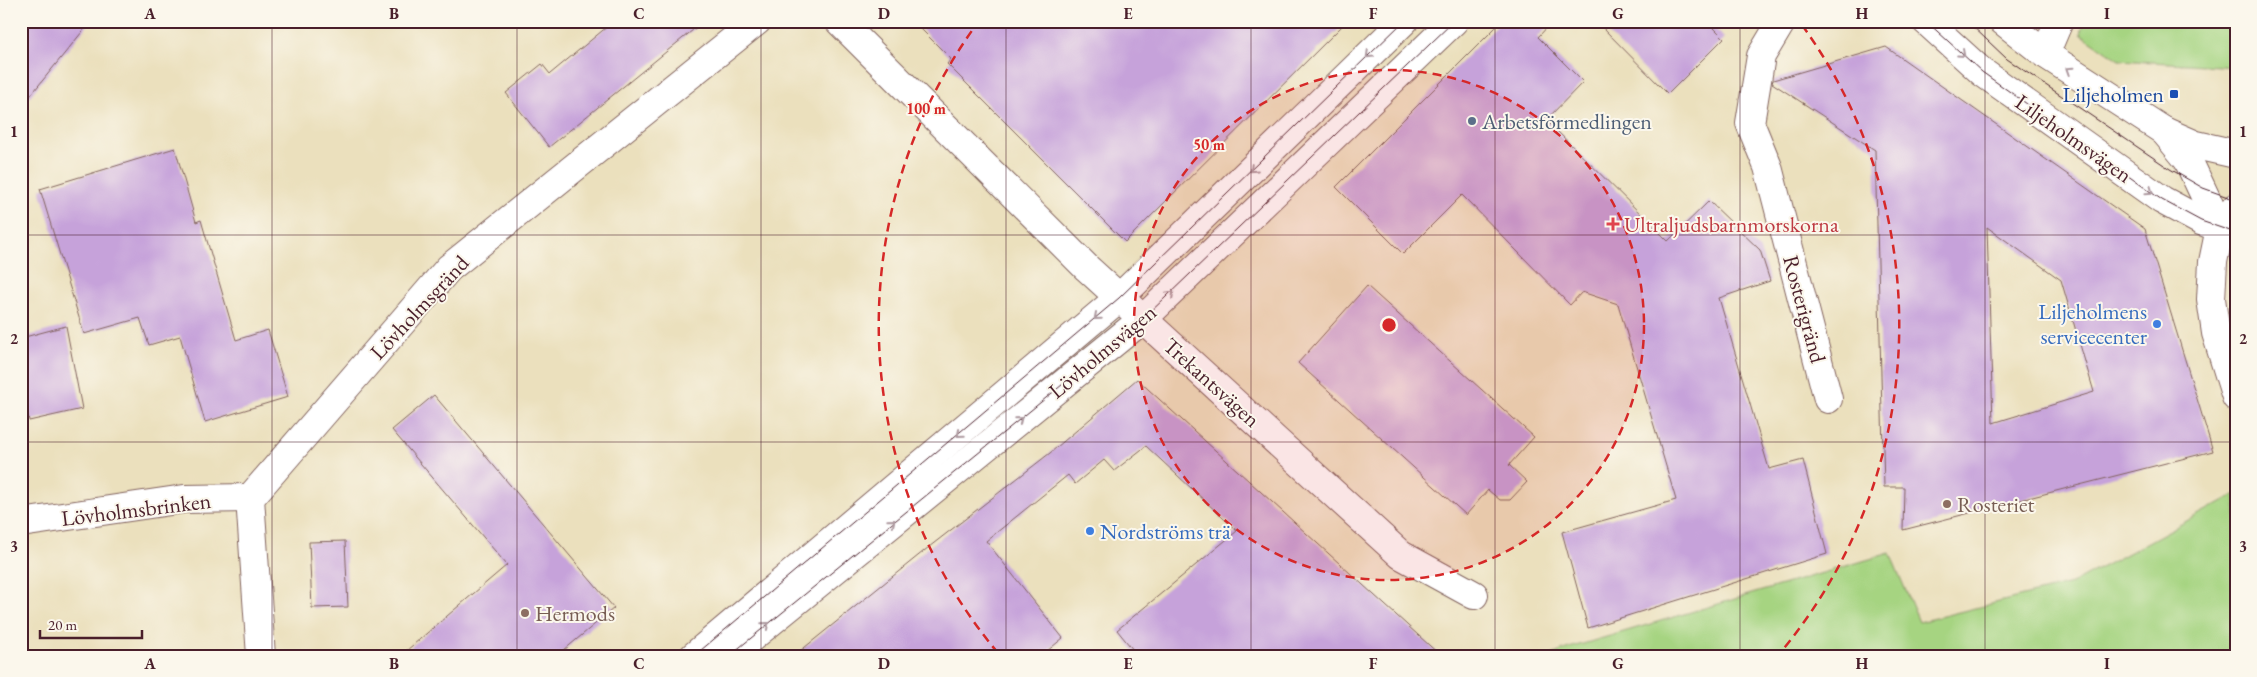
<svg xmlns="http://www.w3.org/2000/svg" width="2257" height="677" viewBox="0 0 2257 677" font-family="'EB Garamond',serif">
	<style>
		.green { fill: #a6d481; stroke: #787a56 }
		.building { fill: #c6a2da; fill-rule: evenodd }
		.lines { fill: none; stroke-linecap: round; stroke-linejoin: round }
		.minor-casing { stroke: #82635e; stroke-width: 30 }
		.tertiary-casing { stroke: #82635e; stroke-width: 30 }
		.minor { stroke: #fff; stroke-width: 28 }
		.tertiary { stroke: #fff; stroke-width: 28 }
		.tram { stroke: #4a1f2b; stroke-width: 1 }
		.oneway { stroke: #ae9aa0 }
		.grid { fill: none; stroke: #4a1f2b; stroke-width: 1; stroke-opacity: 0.55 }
		.ring { fill: none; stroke: #d62828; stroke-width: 2.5; stroke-dasharray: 9 6 }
		.transit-dot { fill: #1a4fb4; stroke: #fbf7ec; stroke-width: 2 }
		.service-dot { fill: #5c6f8a; stroke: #fbf7ec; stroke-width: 2 }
		.health-dot { fill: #e0444e; stroke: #fbf7ec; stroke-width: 2 }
		.shop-dot { fill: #3f7fe0; stroke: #fbf7ec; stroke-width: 2 }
		.education-dot { fill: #8d6e63; stroke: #fbf7ec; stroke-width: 2 }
		.labels { text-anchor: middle; stroke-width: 4; stroke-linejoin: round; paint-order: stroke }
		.transit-label { font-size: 22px; fill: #164399; stroke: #fbf7ec; text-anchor: end }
		.service-label { font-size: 22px; fill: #4e5e75; stroke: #fbf7ec; text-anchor: start }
		.street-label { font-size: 22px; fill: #4a1f2b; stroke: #fbf7ec }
		.health-label { font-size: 22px; fill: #be3a42; stroke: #fbf7ec; text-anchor: start }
		.shop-label { font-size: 22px; fill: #366cbe; stroke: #fbf7ec; text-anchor: end }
		.education-label { font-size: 22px; fill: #785e54; stroke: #fbf7ec; text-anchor: start }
		.centre { fill: #d62828; stroke: #fbf7ec; stroke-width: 2.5 }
		.ring-label { font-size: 15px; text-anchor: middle; font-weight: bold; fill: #d62828; stroke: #fbf7ec; stroke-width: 4; stroke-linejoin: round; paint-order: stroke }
		.neatline { fill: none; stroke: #4a1f2b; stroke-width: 2 }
		.grid-label { font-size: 16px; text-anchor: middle; font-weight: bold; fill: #4a1f2b }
	</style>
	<rect width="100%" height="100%" fill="#fbf7ec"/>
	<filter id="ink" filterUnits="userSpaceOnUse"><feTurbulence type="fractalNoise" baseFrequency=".02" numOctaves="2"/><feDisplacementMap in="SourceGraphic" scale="10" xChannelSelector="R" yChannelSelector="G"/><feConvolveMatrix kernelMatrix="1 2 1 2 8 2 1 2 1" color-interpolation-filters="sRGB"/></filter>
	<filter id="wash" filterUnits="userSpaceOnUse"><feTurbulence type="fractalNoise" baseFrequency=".0096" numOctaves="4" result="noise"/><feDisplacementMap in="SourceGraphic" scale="20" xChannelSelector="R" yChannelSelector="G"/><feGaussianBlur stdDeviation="1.12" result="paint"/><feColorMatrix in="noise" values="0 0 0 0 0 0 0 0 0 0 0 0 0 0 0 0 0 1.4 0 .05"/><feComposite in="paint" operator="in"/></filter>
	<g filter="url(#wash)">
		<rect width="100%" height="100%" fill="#ebe0bd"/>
		<g class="green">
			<polygon points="2084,21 2236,21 2236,67 2119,60 2081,34"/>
			<polygon points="2236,494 2236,656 1550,656 1566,649 1890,553 1919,622 2071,584"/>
		</g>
		<g id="blocks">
			<g class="building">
				<polygon points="21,21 91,21 21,107"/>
				<polygon points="614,21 704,21 549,147 506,93 542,64 550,74"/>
				<polygon points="913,21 1347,21 1125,242 947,64 951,59"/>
				<polygon points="1502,21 1553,21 1538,37 1583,82 1546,120 1668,241 1709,201 1760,250 1770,281 1719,298 1769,469 1803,460 1827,554 1588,628 1562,532 1676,500 1618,304 1582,292 1570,305 1462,195 1403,254 1336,187"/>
				<polygon points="1596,21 1707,21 1724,38 1668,94"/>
				<path d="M1886,47L2145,229L2213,451L1903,530L1904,487H1884L1875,150L1772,83L1773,80ZM1987,227L2061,280L2094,392L1993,423Z"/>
				<polygon points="175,148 196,222 201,220 236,340 268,330 288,397 205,422 180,336 149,345 140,318 84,334 40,189"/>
				<polygon points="1367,286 1534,437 1509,465 1527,482 1510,500 1500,500 1488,490 1466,515 1298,363"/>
				<polygon points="66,326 82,409 29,421 21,381 21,338"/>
				<polygon points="1137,379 1441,656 1138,656 1117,630 1237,531 1146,446 1114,471 1104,460 1075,484 1068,475 986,541 1063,638 1041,656 794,656 929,547 1050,453"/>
				<polygon points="434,395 614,608 557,656 400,656 507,565 392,430"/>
				<polygon points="345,541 348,607 312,608 309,542"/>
			</g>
		</g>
	</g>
	<g filter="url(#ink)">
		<use href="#blocks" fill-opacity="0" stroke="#82635e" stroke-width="1"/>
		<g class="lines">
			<g class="minor-casing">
				<g id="minor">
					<polyline points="839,21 1087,268 1401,555 1474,595"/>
					<polyline points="1782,21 1761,56 1750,123 1768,167 1828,399"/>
					<polyline points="1926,21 1982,72 2162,200 2201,221 2236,233"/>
					<polyline points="2045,54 2059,21"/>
					<polyline points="2164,131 2188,160 2220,228"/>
					<polyline points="2236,207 2220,228 2213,262 2211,299 2216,333 2236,397"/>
					<polyline points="21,523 184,499 250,498"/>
					<polyline points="261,656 250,498 449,268 757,21"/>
				</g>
			</g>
			<g class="tertiary-casing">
				<g id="tertiary">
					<polyline points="2003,21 2045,54 2164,131 2196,145 2236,154"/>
					<polyline points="694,656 1119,298 1404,21"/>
					<polyline points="729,656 1143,319 1454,21"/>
				</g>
			</g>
			<use href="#minor" class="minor"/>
			<use href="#tertiary" class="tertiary"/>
			<g class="tram">
				<polyline points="1926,21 1982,72 2162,200 2201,221 2236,233"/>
				<polyline points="1967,21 2007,59 2170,169 2203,188 2236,200"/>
				<polyline points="694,656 1119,298 1404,21"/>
				<polyline points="729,656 1143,319 1454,21"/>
			</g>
		</g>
		<defs><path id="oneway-chevron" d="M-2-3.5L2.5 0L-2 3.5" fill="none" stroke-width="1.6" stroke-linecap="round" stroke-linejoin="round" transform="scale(1.25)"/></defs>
		<g class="oneway">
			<use href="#oneway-chevron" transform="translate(1962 54) rotate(42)"/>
			<use href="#oneway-chevron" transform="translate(1369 55) rotate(136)"/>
			<use href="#oneway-chevron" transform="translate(2069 70) rotate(-147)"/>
			<use href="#oneway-chevron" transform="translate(1253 169) rotate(136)"/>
			<use href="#oneway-chevron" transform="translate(2150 191) rotate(35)"/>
			<use href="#oneway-chevron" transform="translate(1171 294) rotate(-43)"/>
			<use href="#oneway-chevron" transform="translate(1097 317) rotate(139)"/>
			<use href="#oneway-chevron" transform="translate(1019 420) rotate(-39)"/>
			<use href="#oneway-chevron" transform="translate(960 434) rotate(140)"/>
			<use href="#oneway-chevron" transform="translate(892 522) rotate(-39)"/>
			<use href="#oneway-chevron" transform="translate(766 625) rotate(-40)"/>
		</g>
	</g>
	<path class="grid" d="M272,21V656M517,21V656M761,21V656M1006,21V656M1251,21V656M1495,21V656M1740,21V656M1985,21V656M21,235H2236M21,442H2236"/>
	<circle cx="1389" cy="325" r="255" fill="#d62828" fill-opacity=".12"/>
	<g class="ring">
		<circle cx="1389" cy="325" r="255"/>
		<path d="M998 653A511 511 0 0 1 976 25M1802 25A511 511 0 0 1 1780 653"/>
	</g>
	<rect class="transit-dot" x="2169" y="89" width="10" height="10" rx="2.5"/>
	<circle class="service-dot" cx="1472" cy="121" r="5"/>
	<path class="health-dot" d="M1610.5 216.5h5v5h5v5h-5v5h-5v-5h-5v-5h5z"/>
	<g class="shop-dot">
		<circle cx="2157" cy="324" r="5"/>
		<circle cx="1090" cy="531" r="5"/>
	</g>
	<g class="education-dot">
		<circle cx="1947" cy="504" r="5"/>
		<circle cx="525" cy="613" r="5"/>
	</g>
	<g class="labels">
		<g class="transit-label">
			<text x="2164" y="102">Liljeholmen</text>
		</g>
		<g class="service-label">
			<text x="1482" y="129">Arbetsförmedlingen</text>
		</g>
		<g class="street-label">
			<text transform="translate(2074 138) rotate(35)" y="8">Liljeholmsvägen</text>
			<text transform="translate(419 307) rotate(-47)" y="8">Lövholmsgränd</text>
			<text transform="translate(1805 309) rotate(75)" y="8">Rosterigränd</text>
			<text transform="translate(1102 351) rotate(-40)" y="8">Lövholmsvägen</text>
			<text transform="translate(1212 382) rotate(42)" y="8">Trekantsvägen</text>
			<text transform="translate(136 509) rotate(-7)" y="8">Lövholmsbrinken</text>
		</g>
		<g class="health-label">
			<text x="1624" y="232">Ultraljudsbarnmorskorna</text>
		</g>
		<g class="shop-label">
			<text x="2147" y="319">Liljeholmens<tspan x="2147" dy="25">servicecenter</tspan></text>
			<text x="1100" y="539" text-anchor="start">Nordströms trä</text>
		</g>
		<g class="education-label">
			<text x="1957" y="512">Rosteriet</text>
			<text x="535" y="621">Hermods</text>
		</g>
	</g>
	<circle cx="1389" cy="325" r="8" class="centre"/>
	<g class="ring-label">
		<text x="926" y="114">100 m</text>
		<text x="1209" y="150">50 m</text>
	</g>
	<rect width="2257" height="677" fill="none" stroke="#fbf7ec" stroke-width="55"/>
	<path d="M40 630v8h102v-8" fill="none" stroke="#4a1f2b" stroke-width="2.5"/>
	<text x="48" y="630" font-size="15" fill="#4a1f2b" stroke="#fbf7ec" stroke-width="4" paint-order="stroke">20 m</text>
	<rect x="28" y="28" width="2202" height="622" class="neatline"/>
	<g class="grid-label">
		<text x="150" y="19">A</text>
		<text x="394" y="19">B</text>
		<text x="639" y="19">C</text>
		<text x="884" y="19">D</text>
		<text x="1128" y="19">E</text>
		<text x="1373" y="19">F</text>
		<text x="1618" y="19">G</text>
		<text x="1862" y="19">H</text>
		<text x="2107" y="19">I</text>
		<text x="14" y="137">1</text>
		<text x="2243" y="137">1</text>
		<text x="14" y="344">2</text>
		<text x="2243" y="344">2</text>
		<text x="14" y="552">3</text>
		<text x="2243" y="552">3</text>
		<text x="150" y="669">A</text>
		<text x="394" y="669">B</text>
		<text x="639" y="669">C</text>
		<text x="884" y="669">D</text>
		<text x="1128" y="669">E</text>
		<text x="1373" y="669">F</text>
		<text x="1618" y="669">G</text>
		<text x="1862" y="669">H</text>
		<text x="2107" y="669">I</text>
	</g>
</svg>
